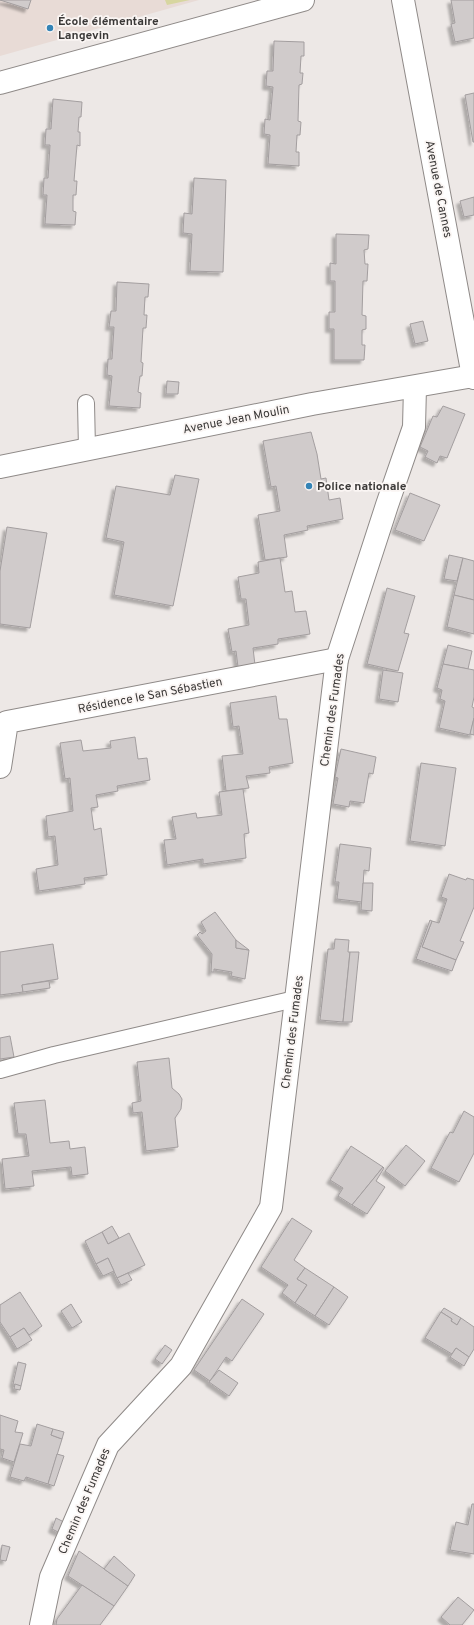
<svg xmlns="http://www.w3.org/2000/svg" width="474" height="1625" viewBox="0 0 474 1625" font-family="Overpass,sans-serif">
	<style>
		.built { fill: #e8dbd6 }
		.green { fill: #d7d6a0 }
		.building { fill: #d0cbcb; stroke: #a39e9f; filter: url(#shadow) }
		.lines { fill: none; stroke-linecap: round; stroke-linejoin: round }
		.lane-casing { stroke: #8f8a88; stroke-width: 18 }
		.street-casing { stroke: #8f8a88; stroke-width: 24 }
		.secondary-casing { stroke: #8f8a88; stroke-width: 24 }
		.lane { stroke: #fff; stroke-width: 16 }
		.street { stroke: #fff; stroke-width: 22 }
		.secondary { stroke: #fff; stroke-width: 22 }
		.poi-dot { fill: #3484b6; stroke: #faf5f3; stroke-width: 1.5 }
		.labels { text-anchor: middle; stroke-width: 3.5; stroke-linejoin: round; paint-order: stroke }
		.poi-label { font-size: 12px; font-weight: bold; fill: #3a3837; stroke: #faf5f3; text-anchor: start }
		.street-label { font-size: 12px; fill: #3a3837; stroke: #faf5f3 }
	</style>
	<defs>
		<filter id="shadow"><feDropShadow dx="-3.5" dy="3.5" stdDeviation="1" flood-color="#0004"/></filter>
	</defs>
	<rect width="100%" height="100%" fill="#ede8e6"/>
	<polygon class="built" points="0,0 199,0 0,56"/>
	<polygon class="green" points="165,0 190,0 167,5"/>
	<g class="building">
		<polygon points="0,0 31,0 28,9"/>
		<polygon points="451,0 474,0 474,38 455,42 451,24 455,23"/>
		<polygon points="274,41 304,42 304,56 301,56 300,73 303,73 302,84 299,85 298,121 301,122 300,135 297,135 296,152 299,152 299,166 268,164 270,135 264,134 265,119 270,120 273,87 266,86 267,71 273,71"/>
		<polygon points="474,93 474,142 473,142 465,95"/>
		<polygon points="53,99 82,102 81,117 79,117 78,132 80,132 80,146 77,145 74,181 77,181 76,195 73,195 73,211 76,212 75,225 45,224 47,195 43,195 44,178 48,178 50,145 45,145 46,129 51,129"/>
		<polygon points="194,178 226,180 223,272 190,271 192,234 183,233 184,213 192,214"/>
		<polygon points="474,197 474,215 464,217 460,201"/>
		<polygon points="336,234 369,235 368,249 364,250 365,264 368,264 367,281 363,281 362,315 366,316 366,329 362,330 362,345 365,345 364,360 334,360 334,329 329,329 329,312 335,312 335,281 330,281 330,263 336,264"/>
		<polygon points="117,282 149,284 148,297 145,297 144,315 147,315 146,328 143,328 141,362 143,363 142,376 140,376 138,392 141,393 140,408 109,406 112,376 107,375 108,359 112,359 114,327 109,327 111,311 116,311"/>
		<polygon points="423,321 428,341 415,344 410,324"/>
		<polygon points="167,381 179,382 178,394 166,394"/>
		<polygon points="443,406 465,414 447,458 440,456 437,463 425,457 428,451 420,447 433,416 437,417"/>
		<polygon points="311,432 317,454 321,479 326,478 329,500 340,498 343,519 307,526 308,530 284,535 287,557 265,560 258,515 280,511 276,486 271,487 263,441"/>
		<polygon points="175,475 199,479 173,606 114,595 124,542 106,538 116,486 170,495"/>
		<polygon points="410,493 440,505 424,541 395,530"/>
		<polygon points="7,527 47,533 30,628 0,624 0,571"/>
		<polygon points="449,555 463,558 457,581 444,579"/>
		<polygon points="280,558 285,592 292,591 295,612 306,611 310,634 278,639 278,644 253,648 255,665 238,667 236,651 232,652 228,629 249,625 246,599 241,599 238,577 259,573 258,562"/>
		<polygon points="463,558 474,561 474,600 454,595"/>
		<polygon points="387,588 415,596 404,633 409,634 398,671 367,664"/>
		<polygon points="454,595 474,600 474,634 447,627"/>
		<polygon points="448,645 472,651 468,669 443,664"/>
		<polygon points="443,664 474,670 474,697 472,707 474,708 474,718 470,735 439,728 445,701 440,699 442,690 437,688"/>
		<polygon points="383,670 403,673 398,702 379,699"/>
		<polygon points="276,696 279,719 287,719 293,763 269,767 270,773 246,776 249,788 226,791 222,756 243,754 239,726 233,727 230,703"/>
		<polygon points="474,718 474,735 470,734"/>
		<polygon points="135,737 138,759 147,758 150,780 117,786 118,791 96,795 98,807 91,808 94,830 101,828 107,875 84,878 85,884 39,891 36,869 58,865 55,836 48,837 46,816 73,811 70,778 65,779 60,743 81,740 83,751 111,748 110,741"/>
		<polygon points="341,749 376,757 373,774 369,773 364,803 350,801 349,807 333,804 338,778 335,777"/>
		<polygon points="421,763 456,768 445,846 410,841"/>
		<polygon points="243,789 249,833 244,834 246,858 203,864 203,859 167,865 164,840 176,839 172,817 196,813 197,818 222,815 219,792"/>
		<polygon points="340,844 371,848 369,871 364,870 362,902 337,899 339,882 335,882"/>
		<polygon points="449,874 466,880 467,878 474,880 474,907 460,941 464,942 456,960 422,947 432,921 439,923 447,899 441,897"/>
		<polygon points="363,883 373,883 372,911 361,910"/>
		<polygon points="215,912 236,940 236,948 249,950 245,979 231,976 232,972 214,969 214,972 211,972 212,954 197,935 200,932 202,934 206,931 201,922"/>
		<polygon points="430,920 432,921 422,947 456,960 452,971 416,959"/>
		<polygon points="335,939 349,940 348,952 350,952 343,1022 320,1020 328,949 334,949"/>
		<polygon points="236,940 249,950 236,948"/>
		<polygon points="53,944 58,979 22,985 23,992 0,995 0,952"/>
		<polygon points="350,952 359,952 352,1022 343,1022"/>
		<polygon points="49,981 50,988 23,992 22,985"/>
		<polygon points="10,1036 14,1057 0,1059 0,1038"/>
		<polygon points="169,1058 172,1088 179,1094 182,1099 181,1109 175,1118 178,1147 146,1151 142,1112 133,1113 132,1103 141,1101 137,1062"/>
		<polygon points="45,1100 50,1143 69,1141 70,1149 85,1147 88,1174 72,1176 71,1167 32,1171 34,1186 5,1189 2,1159 29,1156 26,1134 18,1134 14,1103"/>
		<polygon points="464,1111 474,1117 474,1153 459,1182 431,1168 450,1132 453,1133"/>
		<polygon points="406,1145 425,1161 405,1186 385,1171"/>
		<polygon points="351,1146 383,1167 352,1205 338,1196 343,1188 330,1180"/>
		<polygon points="383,1167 384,1168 376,1181 385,1187 367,1214 352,1205"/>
		<polygon points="292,1218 312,1231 294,1260 305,1268 297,1279 307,1285 295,1303 282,1293 288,1285 261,1267"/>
		<polygon points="112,1226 119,1238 108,1244 102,1232"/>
		<polygon points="102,1232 108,1244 129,1233 145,1265 117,1278 108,1258 96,1264 85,1241"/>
		<polygon points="108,1258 114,1271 103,1276 96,1264"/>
		<polygon points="305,1268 334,1287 315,1316 295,1303 307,1285 297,1279"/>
		<polygon points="128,1273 132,1280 121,1285 117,1278"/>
		<polygon points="334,1287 348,1297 329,1325 315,1316"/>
		<polygon points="20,1292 42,1326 29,1335 24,1328 10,1337 0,1322 0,1305"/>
		<polygon points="242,1299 264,1314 232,1361 226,1357 210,1381 194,1370"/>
		<polygon points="71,1304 82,1322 72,1328 61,1311"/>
		<polygon points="444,1308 461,1318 457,1325 451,1321 452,1319 441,1312"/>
		<polygon points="441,1312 452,1319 451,1321 457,1325 461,1318 474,1327 474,1349 469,1357 456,1348 452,1354 425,1338"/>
		<polygon points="24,1328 32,1340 17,1349 10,1337"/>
		<polygon points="165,1345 172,1350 162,1364 155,1359"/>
		<polygon points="456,1348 469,1357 464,1366 450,1357"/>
		<polygon points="18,1362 26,1364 21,1386 13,1384"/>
		<polygon points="219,1370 238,1383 229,1396 209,1382"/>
		<polygon points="15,1384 21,1386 20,1390 14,1389"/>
		<polygon points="0,1415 18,1421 15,1432 23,1433 14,1462 2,1458 4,1450 0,1449"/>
		<polygon points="37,1424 53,1429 51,1435 62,1439 48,1484 26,1477 24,1481 10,1477 20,1444 31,1446"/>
		<polygon points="53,1429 64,1432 62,1439 51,1435"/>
		<polygon points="57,1454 64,1456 54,1486 48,1484"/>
		<polygon points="472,1504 474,1504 474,1554 450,1550 456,1522 468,1525"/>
		<polygon points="56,1518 64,1522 60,1533 52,1529"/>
		<polygon points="2,1545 10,1547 6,1561 0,1560"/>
		<polygon points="79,1551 128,1586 114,1606 68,1576"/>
		<polygon points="114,1556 135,1575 128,1586 104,1569"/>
		<polygon points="82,1585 114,1606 100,1625 56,1625 57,1619"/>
		<polygon points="458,1597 474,1610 462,1625 450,1625 441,1617"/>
	</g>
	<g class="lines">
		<g class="lane-casing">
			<g id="lane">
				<polyline points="86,403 87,449"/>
				<polyline points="0,1070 54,1055 295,999"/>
			</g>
		</g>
		<g class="street-casing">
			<g id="street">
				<polyline points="403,0 473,376"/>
				<polyline points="0,83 303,0"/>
				<polyline points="0,767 7,722 337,659"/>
				<polyline points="41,1625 51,1577 108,1445 181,1366 271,1207 337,659 387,505 414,427 415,387"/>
			</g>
		</g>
		<g class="secondary-casing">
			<polyline id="secondary" points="0,467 312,404 473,376 474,378"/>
		</g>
		<use href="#lane" class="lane"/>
		<use href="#street" class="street"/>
		<use href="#secondary" class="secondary"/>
	</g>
	<g class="poi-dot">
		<circle cx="50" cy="28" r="4"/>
		<circle cx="309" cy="486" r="4"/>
	</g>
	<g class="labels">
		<g class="poi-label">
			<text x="58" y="25">École élémentaire<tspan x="58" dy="14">Langevin</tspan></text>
			<text x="317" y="490">Police nationale</text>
		</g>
		<g class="street-label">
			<text transform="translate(439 189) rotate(79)" y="4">Avenue de Cannes</text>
			<text transform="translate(236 419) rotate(-11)" y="4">Avenue Jean Moulin</text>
			<text transform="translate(150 695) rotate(-11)" y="4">Résidence le San Sébastien</text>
			<text transform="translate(332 710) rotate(-82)" y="4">Chemin des Fumades</text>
			<text transform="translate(292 1032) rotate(-83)" y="4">Chemin des Fumades</text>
			<text transform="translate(84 1501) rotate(-67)" y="4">Chemin des Fumades</text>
		</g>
	</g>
</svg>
